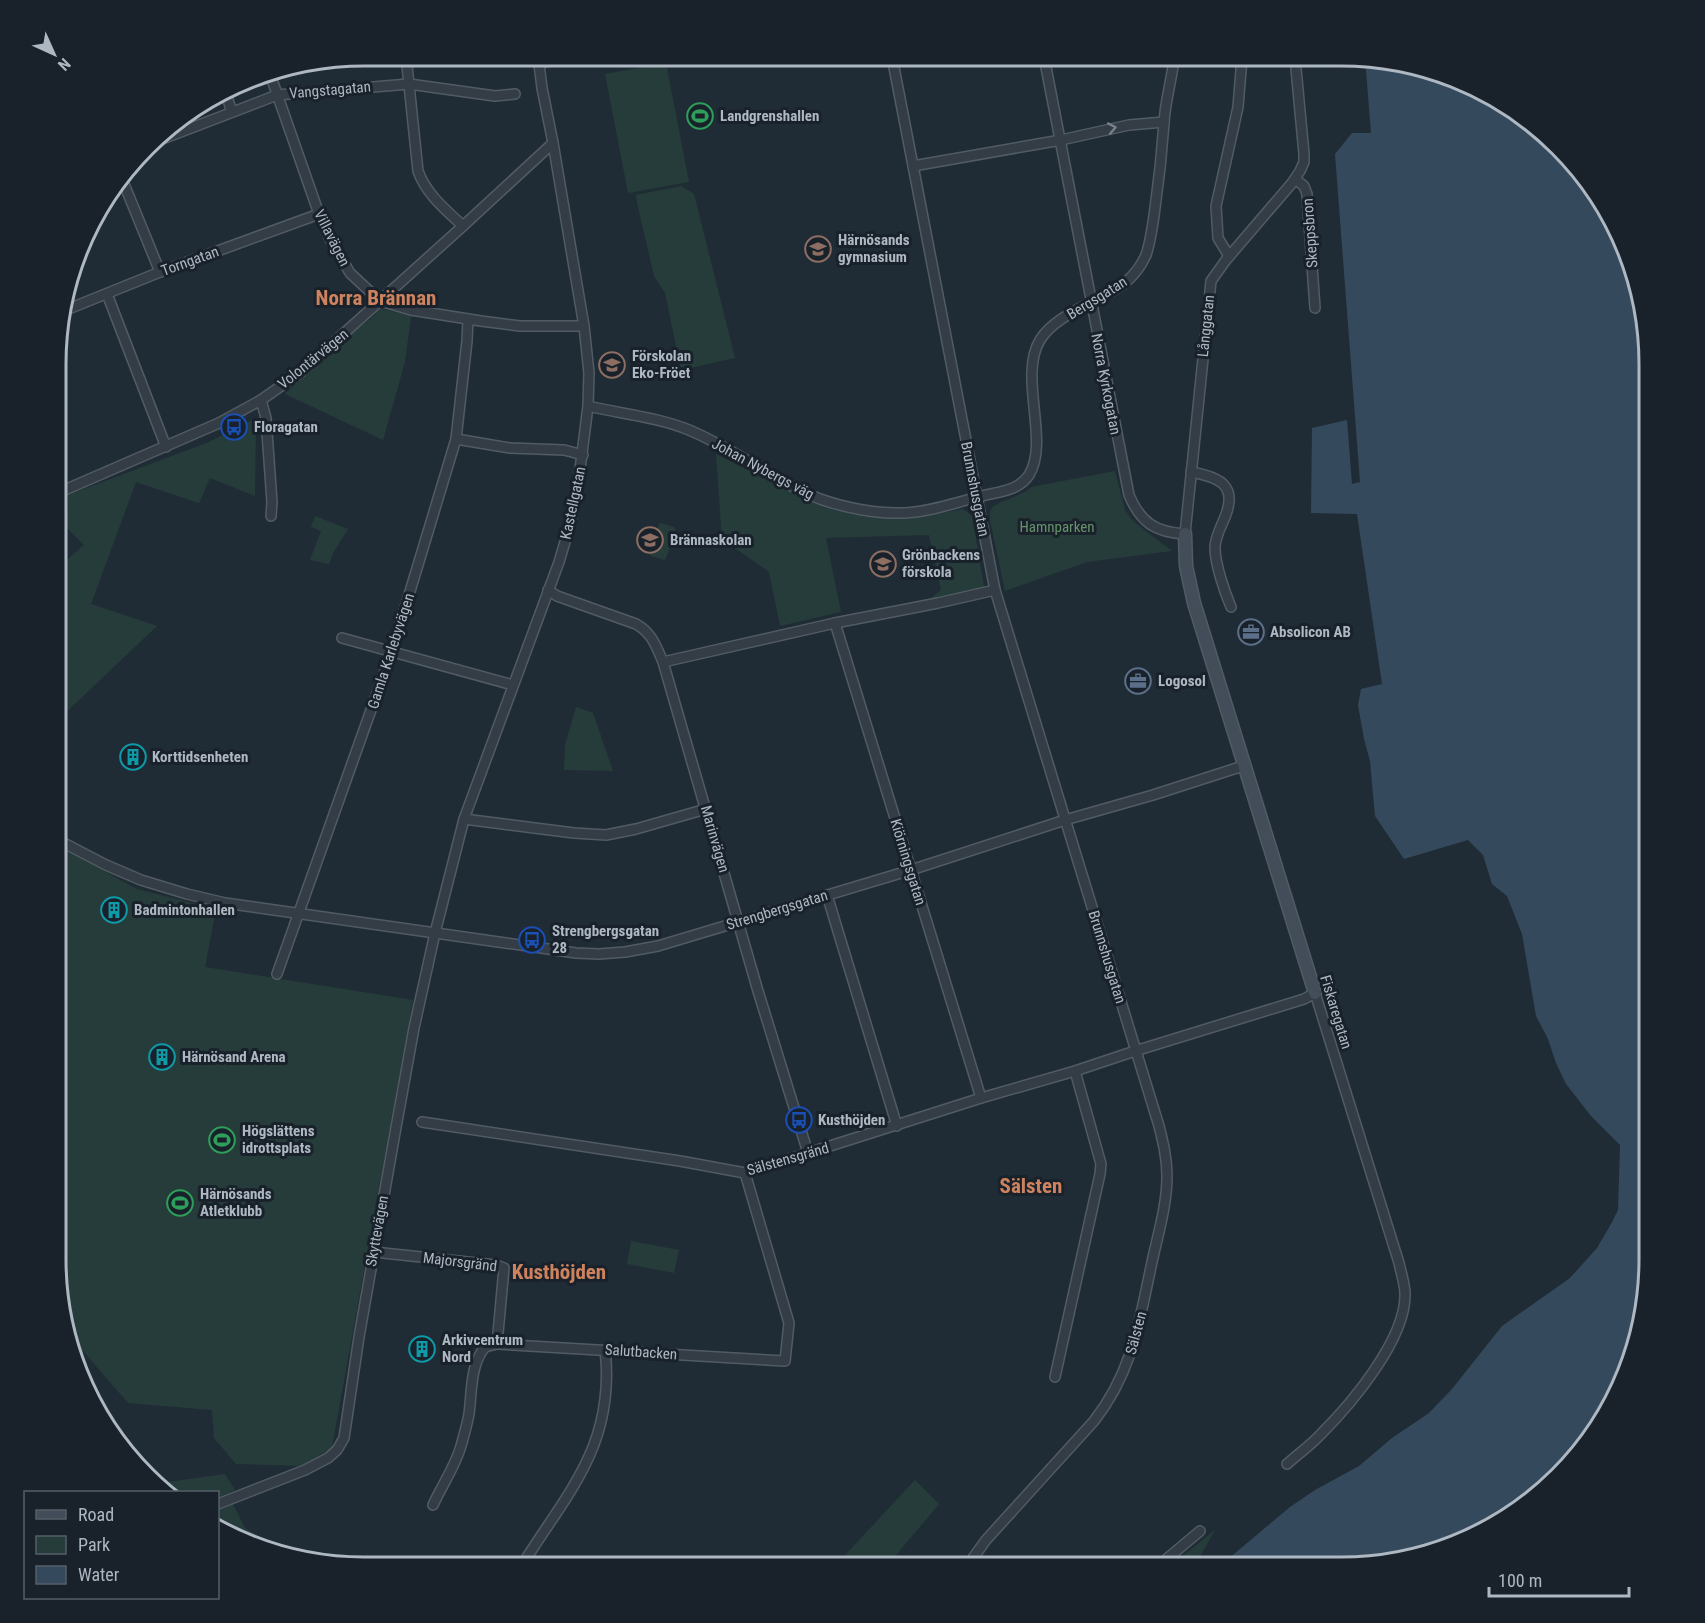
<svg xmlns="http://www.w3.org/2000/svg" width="1705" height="1623" viewBox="0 0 1705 1623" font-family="'Roboto Condensed',sans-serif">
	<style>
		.green { fill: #263c3a }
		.water { fill: #35495c }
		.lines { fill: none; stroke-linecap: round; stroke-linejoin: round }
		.street-casing { stroke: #515b64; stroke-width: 12 }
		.secondary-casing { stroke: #515b64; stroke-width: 15 }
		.street { stroke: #343d46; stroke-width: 9 }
		.secondary { stroke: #424d59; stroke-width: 12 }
		.oneway { stroke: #77818b }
		.labels { text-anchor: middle; stroke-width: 6; stroke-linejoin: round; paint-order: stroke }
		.street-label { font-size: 15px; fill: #aeb8c3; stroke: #19222b }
		.poi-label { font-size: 15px; font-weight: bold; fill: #aeb8c3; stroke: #19222b; text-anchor: start }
		.park-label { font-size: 15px; fill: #67926c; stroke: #19222b }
		.district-label { font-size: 21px; font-weight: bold; fill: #ce835e; stroke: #19222b }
		.rim { fill: none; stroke: #aeb8c3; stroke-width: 3 }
	</style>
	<rect width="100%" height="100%" fill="#202c35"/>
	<g class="green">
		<polygon points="666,63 689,182 628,193 605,74"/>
		<polygon points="681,186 694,194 735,358 681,370 665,293 654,276 638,207 636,195"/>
		<polygon points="378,308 411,316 405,362 383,440 285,394 325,354 374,316"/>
		<polygon points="256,418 255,496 210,478 199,503 136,482 91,604 157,626 59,719 60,566 84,545 60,521 60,498 209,442"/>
		<polygon points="716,454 825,508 866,517 914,518 963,509 972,516 984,586 981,590 930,599 941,590 929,535 826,538 841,612 780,626 769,572 722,539"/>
		<path d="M1115,471L1125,510L1133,521L1172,551L1087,562L1005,591L990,520C990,516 990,513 991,509C994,502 1022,497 1031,487Z"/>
		<polygon points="315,516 348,529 333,553 329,564 310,560 321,531 311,527"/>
		<polygon points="661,523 674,527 676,530 666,558 664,560 651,556 649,554 659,524"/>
		<polygon points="576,707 593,713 613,771 564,770 565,745"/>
		<polygon points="58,846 137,889 216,909 205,967 413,1000 332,1447 304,1466 236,1464 214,1438 212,1410 128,1403 69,1335 56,1279"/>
		<polygon points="631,1241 679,1250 674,1273 627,1264"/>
		<polygon points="225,1474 235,1490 218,1498 218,1492 163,1492 154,1484"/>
		<polygon points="915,1480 939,1504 886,1567 834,1567"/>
		<polygon points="233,1504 245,1528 283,1550 227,1536 218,1529 218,1511"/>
		<polygon points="1215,1530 1194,1567 1169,1567"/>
	</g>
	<polygon class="water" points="1365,58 1381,58 1495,97 1585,176 1633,265 1649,344 1649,1279 1618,1396 1573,1462 1529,1503 1459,1544 1361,1567 1222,1567 1228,1559 1290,1507 1315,1490 1359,1466 1392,1438 1429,1413 1452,1389 1502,1326 1570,1278 1597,1248 1611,1224 1618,1210 1620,1145 1591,1116 1566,1084 1556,1063 1548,1039 1536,1016 1522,934 1507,896 1492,884 1483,855 1468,840 1404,859 1375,816 1370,761 1364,739 1358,705 1361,689 1382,684 1357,514 1311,513 1312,428 1347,420 1352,484 1360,482 1335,154 1352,133 1371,133"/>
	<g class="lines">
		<g class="street-casing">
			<g id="street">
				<path d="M406,56L418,171C426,194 446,210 463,226"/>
				<path d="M892,57L995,590L1159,1126C1163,1142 1167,1158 1167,1176C1167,1205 1158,1234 1152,1262C1139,1322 1133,1371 1094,1421L986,1540L973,1558L970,1567"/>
				<path d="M1044,57L1129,495C1141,523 1155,532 1185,534L1211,281L1226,260L1292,183L1300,171L1304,162V154L1295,58"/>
				<polyline points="539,63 581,56"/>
				<polyline points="269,71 319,214 330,239 350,273 380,301 411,310 481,321 520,326 584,326"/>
				<polyline points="226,94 232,112"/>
				<polyline points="152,143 277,95 409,84 495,96 515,94"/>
				<polyline points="913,166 1061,140 1129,125 1164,122"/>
				<polyline points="122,179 160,272"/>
				<polyline points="1295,179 1304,186 1307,194 1315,308"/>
				<polyline points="1229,256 1218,238 1216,206 1238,107 1242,58"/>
				<polyline points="107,294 166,447"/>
				<polyline points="61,312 160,272 319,214"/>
				<polyline points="261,400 266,418 272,502 271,516"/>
				<path d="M588,406C622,414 657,417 689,430C735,449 774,481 820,499C845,508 877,514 904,513C929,512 954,503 978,497C995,492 1018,492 1029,475C1050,441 1018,376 1040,340C1056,313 1102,301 1126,282C1134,275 1142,264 1146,255C1151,240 1153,224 1155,208C1159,180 1162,152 1164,123C1165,101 1172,80 1174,58"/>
				<polyline points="456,439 510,448 564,450 583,455"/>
				<path d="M1191,472C1219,477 1238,485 1225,517C1221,527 1215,537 1215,548C1215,564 1225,593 1231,607"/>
				<polyline points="60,492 219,423 261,400 301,372 463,226 553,143"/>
				<path d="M548,590L557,596L636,624C652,633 656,646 663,662L758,991L808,1153"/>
				<polyline points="835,623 938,603 995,590"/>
				<polyline points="342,638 513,685"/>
				<polyline points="663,662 835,623 981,1098"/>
				<polyline points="464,819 574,833 606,835 636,829 706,809"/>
				<polyline points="58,840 106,865 141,880 187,894 225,903 576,953 599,954 625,952 658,946 911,870 1065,820 1153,795 1243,766"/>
				<polyline points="827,895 897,1126"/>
				<polyline points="277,974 392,651 456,439 467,341 468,319"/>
				<path d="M422,1122L680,1161L745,1173L981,1098L1075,1071L1135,1051L1304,999L1315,993L1399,1263C1401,1273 1405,1284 1405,1294C1406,1339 1352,1403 1321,1434C1311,1445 1298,1454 1287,1464"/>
				<path d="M374,1252L496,1265L504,1268L497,1344L485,1347C470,1365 472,1392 469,1414C467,1425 464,1435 461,1446C455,1467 442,1485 433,1505"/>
				<polyline points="497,1344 785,1361 789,1323 745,1173"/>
				<polyline points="1055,1377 1100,1174 1101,1164 1075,1071"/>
				<polyline points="218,1504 305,1470 328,1458 337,1450 344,1438 359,1337 395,1133 414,1028 435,933 464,819 559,562 570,525 577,493 588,406 589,373 584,326 553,143 542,88 538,56"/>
				<path d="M521,1567C545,1527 576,1490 593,1447C605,1417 609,1382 605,1350"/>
				<polyline points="1157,1567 1200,1531"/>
			</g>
		</g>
		<g class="secondary-casing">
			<polyline id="secondary" points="1185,534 1186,566 1194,603 1315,993"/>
		</g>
		<use href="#street" class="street"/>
		<use href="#secondary" class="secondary"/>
	</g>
	<defs><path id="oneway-chevron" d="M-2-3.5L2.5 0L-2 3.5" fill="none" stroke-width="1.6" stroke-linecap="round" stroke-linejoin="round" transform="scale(1.5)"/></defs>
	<use class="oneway" href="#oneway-chevron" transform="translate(1112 128) rotate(-11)"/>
	<defs>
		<g id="stadium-ring" transform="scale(1.35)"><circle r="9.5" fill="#19222b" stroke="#2e9e5b" stroke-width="1.5"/><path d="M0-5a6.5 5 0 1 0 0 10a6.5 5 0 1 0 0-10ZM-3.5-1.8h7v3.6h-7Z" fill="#2e9e5b"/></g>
		<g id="school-ring" transform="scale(1.35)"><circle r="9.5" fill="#19222b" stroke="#8d6e63" stroke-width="1.5"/><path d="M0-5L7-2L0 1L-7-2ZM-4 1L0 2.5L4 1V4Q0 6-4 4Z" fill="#8d6e63"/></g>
		<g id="bus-ring" transform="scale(1.35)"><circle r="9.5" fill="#19222b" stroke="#1a4fb4" stroke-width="1.5"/><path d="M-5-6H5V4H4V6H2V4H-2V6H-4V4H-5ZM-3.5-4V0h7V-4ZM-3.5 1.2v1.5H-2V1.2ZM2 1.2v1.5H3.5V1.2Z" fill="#1a4fb4"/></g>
		<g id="office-ring" transform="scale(1.35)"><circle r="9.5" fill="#19222b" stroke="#5c6f8a" stroke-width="1.5"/><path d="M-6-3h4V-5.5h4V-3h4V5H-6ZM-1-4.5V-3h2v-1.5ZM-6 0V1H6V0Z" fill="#5c6f8a"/></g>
		<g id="building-ring" transform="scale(1.35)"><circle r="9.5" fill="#19222b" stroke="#0f9aa8" stroke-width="1.5"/><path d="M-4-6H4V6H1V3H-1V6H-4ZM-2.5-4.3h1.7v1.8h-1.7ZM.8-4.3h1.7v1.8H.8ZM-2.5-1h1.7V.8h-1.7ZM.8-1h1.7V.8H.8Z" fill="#0f9aa8"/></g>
	</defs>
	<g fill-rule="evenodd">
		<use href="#stadium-ring" x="700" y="116"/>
		<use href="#school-ring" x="818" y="249"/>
		<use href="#school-ring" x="612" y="365"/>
		<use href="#bus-ring" x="234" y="427"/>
		<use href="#school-ring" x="650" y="540"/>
		<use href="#school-ring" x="883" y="564"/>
		<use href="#office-ring" x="1251" y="632"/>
		<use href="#office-ring" x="1138" y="681"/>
		<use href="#building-ring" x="133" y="757"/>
		<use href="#building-ring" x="114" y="910"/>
		<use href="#bus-ring" x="532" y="940"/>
		<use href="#building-ring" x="162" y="1057"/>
		<use href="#bus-ring" x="799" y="1120"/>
		<use href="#stadium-ring" x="222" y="1140"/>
		<use href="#stadium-ring" x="180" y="1203"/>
		<use href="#building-ring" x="422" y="1349"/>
	</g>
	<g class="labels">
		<g class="street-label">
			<text transform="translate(330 90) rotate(-5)" y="5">Vangstagatan</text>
			<text transform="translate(1310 233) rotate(-94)" y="5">Skeppsbron</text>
			<text transform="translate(332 238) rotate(63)" y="5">Villavägen</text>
			<text transform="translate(190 261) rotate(-20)" y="5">Torngatan</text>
			<text transform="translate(1097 298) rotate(-32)" y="5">Bergsgatan</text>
			<text transform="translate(1206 326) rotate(-84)" y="5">Långgatan</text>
			<text transform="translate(313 359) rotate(-39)" y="5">Volontärvägen</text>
			<text transform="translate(1106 384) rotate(79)" y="5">Norra Kyrkogatan</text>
			<text transform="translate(763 469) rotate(28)" y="5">Johan Nybergs väg</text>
			<text transform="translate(975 489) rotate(79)" y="5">Brunnshusgatan</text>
			<text transform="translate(573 503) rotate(-78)" y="5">Kastellgatan</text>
			<text transform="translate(391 651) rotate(-72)" y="5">Gamla Karlebyvägen</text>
			<text transform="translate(715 839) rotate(74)" y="5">Marinvägen</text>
			<text transform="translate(908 862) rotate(73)" y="5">Kiörningsgatan</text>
			<text transform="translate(777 910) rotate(-17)" y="5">Strengbergsgatan</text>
			<text transform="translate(1107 957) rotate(73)" y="5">Brunnshusgatan</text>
			<text transform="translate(1336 1012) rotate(73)" y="5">Fiskaregatan</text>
			<text transform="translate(788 1159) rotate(-16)" y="5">Sälstensgränd</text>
			<text transform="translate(377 1231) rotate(-80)" y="5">Skyttevägen</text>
			<text transform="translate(460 1262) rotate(7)" y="5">Majorsgränd</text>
			<text transform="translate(1136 1333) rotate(-75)" y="5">Sälsten</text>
			<text transform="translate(641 1352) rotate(4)" y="5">Salutbacken</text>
		</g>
		<g class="poi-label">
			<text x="720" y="121">Landgrenshallen</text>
			<text x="838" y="245">Härnösands<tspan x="838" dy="17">gymnasium</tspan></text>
			<text x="632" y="361">Förskolan<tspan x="632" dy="17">Eko-Fröet</tspan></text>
			<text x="254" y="432">Floragatan</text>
			<text x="670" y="545">Brännaskolan</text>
			<text x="902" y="560">Grönbackens<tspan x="902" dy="17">förskola</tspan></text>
			<text x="1270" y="637">Absolicon AB</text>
			<text x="1158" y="686">Logosol</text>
			<text x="152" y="762">Korttidsenheten</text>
			<text x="134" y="915">Badmintonhallen</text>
			<text x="552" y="936">Strengbergsgatan<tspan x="552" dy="17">28</tspan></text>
			<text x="182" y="1062">Härnösand Arena</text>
			<text x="818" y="1125">Kusthöjden</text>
			<text x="242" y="1136">Högslättens<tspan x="242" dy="17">idrottsplats</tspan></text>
			<text x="200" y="1199">Härnösands<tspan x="200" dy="17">Atletklubb</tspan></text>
			<text x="442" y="1345">Arkivcentrum<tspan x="442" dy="17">Nord</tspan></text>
		</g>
		<g class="park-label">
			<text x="1057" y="532">Hamnparken</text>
		</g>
		<g class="district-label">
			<text x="376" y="305">Norra Brännan</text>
			<text x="1031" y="1193">Sälsten</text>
			<text x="559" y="1279">Kusthöjden</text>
		</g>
	</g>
	<path d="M0 0H1705V1623H0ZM364 66H1341A298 298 0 0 1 1639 364V1259A298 298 0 0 1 1341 1557H364A298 298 0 0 1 66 1259V364A298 298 0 0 1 364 66Z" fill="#19222b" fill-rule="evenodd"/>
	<path class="rim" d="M364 66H1341A298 298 0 0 1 1639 364V1259A298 298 0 0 1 1341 1557H364A298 298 0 0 1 66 1259V364A298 298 0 0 1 364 66Z"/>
	<rect x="24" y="1491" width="195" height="108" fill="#19222b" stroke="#555e68" stroke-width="1.5"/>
	<rect x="36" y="1510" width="30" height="9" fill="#424d59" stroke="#555e68" stroke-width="1.5"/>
	<text x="78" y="1521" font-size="18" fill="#aeb8c3">Road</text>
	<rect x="36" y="1536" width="30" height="18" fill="#263c3a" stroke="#555e68" stroke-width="1.5"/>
	<text x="78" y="1551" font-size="18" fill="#aeb8c3">Park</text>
	<rect x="36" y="1566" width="30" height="18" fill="#35495c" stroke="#555e68" stroke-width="1.5"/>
	<text x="78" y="1581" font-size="18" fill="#aeb8c3">Water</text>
	<g transform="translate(54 54) rotate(135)" stroke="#19222b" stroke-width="4.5" paint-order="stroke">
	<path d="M0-4.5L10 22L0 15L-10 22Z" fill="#aeb8c3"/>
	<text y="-9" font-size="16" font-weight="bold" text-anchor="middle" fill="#aeb8c3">N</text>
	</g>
	<path d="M1489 1587v9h140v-9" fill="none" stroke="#aeb8c3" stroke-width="3"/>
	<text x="1498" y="1587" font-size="18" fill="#aeb8c3" stroke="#19222b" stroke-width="4.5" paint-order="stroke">100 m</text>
</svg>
